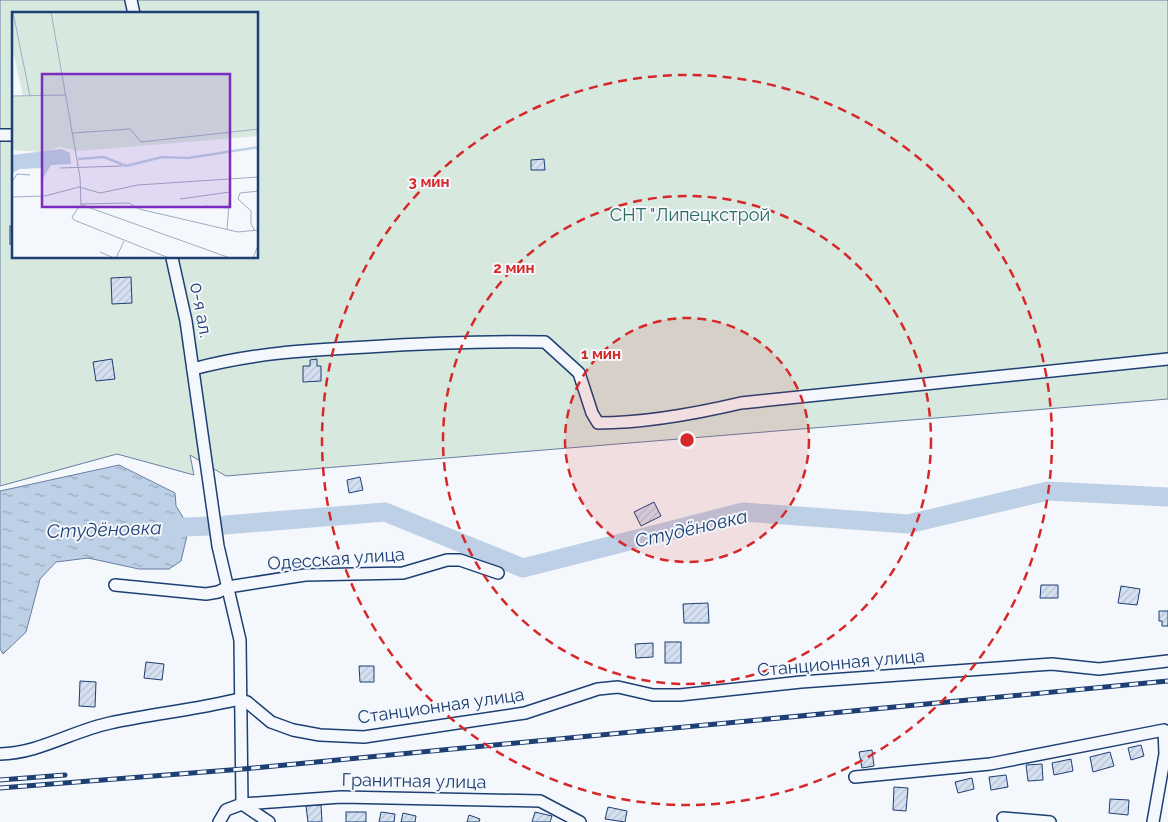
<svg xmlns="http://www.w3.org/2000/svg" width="1168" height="822" viewBox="0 0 1168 822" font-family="Raleway,sans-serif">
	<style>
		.green { fill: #d7e8df; stroke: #687fa3; fill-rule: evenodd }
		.water { fill: url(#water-ripples); stroke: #687fa3 }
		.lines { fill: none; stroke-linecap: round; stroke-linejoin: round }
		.river { stroke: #bed0e5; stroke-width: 19 }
		.building { fill: url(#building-hatch); stroke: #1d3f73 }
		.minor-casing { stroke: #1d3f73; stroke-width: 14 }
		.minor { stroke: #f4f7fb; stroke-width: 11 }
		.rail-casing { stroke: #1d3f73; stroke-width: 5 }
		.rail { stroke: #f4f7fb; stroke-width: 3; stroke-dasharray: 9; stroke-linecap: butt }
		.ring { fill: none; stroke: #d62828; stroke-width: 2.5; stroke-dasharray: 9 6 }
		.labels { text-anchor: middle; stroke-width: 4; stroke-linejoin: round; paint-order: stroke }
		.park-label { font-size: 18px; fill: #2c6c60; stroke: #f4f7fb }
		.street-label { font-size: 18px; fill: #1d3f73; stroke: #f4f7fb }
		.water-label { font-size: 19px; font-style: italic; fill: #1d3f73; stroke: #f4f7fb }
		.inset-river { fill: none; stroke: #bed0e5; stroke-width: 2.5 }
		.inset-road { fill: none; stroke: #9eadc5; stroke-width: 1 }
		.view { fill: #7b2cbf; fill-opacity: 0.15; stroke: #7b2cbf; stroke-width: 2.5 }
		.inset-edge { fill: none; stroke: #1d3f73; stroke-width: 2.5 }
		.centre { fill: #d62828; stroke: #f4f7fb; stroke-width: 2.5 }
		.ring-label { font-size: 15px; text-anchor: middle; font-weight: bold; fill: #d62828; stroke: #f4f7fb; stroke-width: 4; stroke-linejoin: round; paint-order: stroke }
	</style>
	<defs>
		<pattern id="water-ripples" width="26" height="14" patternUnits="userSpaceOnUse" patternTransform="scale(1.25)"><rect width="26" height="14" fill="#bed0e5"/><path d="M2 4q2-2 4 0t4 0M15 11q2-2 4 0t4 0" fill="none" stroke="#9aaabe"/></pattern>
		<pattern id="building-hatch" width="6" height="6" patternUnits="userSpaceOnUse" patternTransform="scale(1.25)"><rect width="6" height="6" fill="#d5e0f0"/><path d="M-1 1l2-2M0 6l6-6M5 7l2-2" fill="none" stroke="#b6c1d1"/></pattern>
	</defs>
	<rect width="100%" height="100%" fill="#f4f7fb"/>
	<path class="green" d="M0,0H1168V399L226,476L190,455L194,475L117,454L0,486ZM14,14H258V258H14Z"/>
	<polygon class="water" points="119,465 175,493 176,506 189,527 181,561 169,569 139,569 88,558 56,562 40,579 26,632 3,654 0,649 0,491"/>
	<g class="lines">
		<g class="river">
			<polyline points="225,525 385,512 523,568 743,512 908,524 1048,491 1168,497"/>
			<polyline points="164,528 208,526"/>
		</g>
	</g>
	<g class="building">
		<polygon points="544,159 545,170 531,170 531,160"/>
		<rect x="10" y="226" width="4" height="18"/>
		<polygon points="131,277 132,303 112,304 111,278"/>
		<polygon points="112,359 115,379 96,381 93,362"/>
		<polygon points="317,359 317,366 321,366 321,381 303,382 303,366 310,366 310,360"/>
		<polygon points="360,477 363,490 349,493 347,480"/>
		<polygon points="654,502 661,516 641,526 634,512"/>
		<polygon points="1041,585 1058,585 1058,598 1040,598"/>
		<polygon points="1121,586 1140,589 1137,605 1118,603"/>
		<polygon points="708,603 709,623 684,623 683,604"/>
		<polygon points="1159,611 1168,611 1168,626 1162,626 1162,621 1159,621"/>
		<rect x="665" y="642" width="16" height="21"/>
		<polygon points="653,643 653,657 636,658 635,644"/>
		<polygon points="146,662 164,664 162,680 144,678"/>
		<polygon points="359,666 374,666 374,682 360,682"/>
		<polygon points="80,681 96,682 95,707 79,706"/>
		<polygon points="1141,745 1144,756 1131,760 1128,748"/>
		<polygon points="872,750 874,766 862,768 859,752"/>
		<polygon points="1110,752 1114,766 1093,772 1090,757"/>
		<polygon points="1071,759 1073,771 1054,775 1052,763"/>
		<polygon points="1042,764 1043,780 1028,781 1026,765"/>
		<polygon points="1006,775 1008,787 991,790 989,777"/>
		<polygon points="972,778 974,789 958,793 955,782"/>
		<polygon points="894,787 908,788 906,811 893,810"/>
		<polygon points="1110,799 1129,800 1128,815 1109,813"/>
		<polygon points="321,805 322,822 308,822 306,806"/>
		<polygon points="608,807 627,811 625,822 605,819"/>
		<rect x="346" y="812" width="20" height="10"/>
		<polygon points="381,812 395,814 394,822 379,822"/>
		<polygon points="535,812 552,816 550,822 532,822"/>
		<polygon points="403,813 416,816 415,822 401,822"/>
		<polygon points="469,815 480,819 479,822 467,822"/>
	</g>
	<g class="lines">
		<g class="minor-casing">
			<g id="minor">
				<polyline points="131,0 134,14"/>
				<polyline points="0,135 14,135"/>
				<polyline points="172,258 186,321 218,546 240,640 242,804"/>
				<path d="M193,369C253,353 306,350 367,347C426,343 485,341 545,342L579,373L592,413L598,423C646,423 694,414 741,403L1168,359"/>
				<polyline points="115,585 206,594 218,592 228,587 305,575 403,573 447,560 460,560 498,573"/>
				<path d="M0,754C40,753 72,731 110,723C151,714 193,710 235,700L247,702L271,722L293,730L320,735L364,737L525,713L598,689L618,687L653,695H680L801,682L1052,664L1099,669L1168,661"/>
				<polyline points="855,777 990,764 1164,730 1165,754 1153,822"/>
				<polyline points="242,804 269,822"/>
				<polyline points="1003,818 1050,822"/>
				<polyline points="219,822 226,810 242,804 341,797 540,801 580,822"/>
			</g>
		</g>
		<use href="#minor" class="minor"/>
		<g class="rail-casing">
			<g id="rail">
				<polyline points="0,780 65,775"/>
				<polyline points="0,788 243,769 1168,681"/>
			</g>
		</g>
		<use href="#rail" class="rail"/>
	</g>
	<circle cx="687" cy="440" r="122" fill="#d62828" fill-opacity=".12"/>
	<g class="ring">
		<circle cx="687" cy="440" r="122"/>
		<circle cx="687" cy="440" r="244"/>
		<circle cx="687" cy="440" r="365"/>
	</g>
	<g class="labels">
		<g class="park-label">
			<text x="690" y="221">СНТ "Липецкстрой</text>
		</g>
		<g class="street-label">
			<text transform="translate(201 310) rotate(79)" y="6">0-я ал.</text>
			<text transform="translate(336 559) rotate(-4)" y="6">Одесская улица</text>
			<text transform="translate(841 663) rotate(-5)" y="6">Станционная улица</text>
			<text transform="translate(441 706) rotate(-8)" y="6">Станционная улица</text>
			<text transform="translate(414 781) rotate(1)" y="6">Гранитная улица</text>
		</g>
		<g class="water-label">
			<text transform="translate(691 528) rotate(-13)" y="7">Студёновка</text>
			<text transform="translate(104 529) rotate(-2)" y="7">Студёновка</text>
		</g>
	</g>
	<g transform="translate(12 12)">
		<rect width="246" height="246" fill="#f4f7fb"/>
		<path d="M0,0H246V124L66,139L48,135L30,140L0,138V84H11L0,34Z" fill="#d7e8df"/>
		<path d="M49,137L58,141L59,152L39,153L30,168L29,156L8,157L0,161V143Z" fill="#bed0e5"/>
		<path class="inset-river" d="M66,147L92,145L114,154L150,145L176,146L247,135"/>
		<path class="inset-road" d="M1,0L18,84M39,0L68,165L69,192M0,84L54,83M61,121L118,117L129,130L247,117M48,156L110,154M0,170L5,162L18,163M0,185L33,184L67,175L88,181L126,173L247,165M168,187L218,180L215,217M69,192L117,191L127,197L226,220L247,218M69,192L60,205L62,208L157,246M70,193L218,246M192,194L216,196M243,219L239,212V199L226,187L228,181L247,179M88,240L102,246M104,246L112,229M241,246L247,231"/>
		<path class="view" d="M30,62H218V195H30Z"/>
		<rect width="246" height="246" class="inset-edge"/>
	</g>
	<circle cx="687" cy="440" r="8" class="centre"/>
	<g class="ring-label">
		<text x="429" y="187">3 мин</text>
		<text x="514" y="273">2 мин</text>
		<text x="601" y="359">1 мин</text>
	</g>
</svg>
